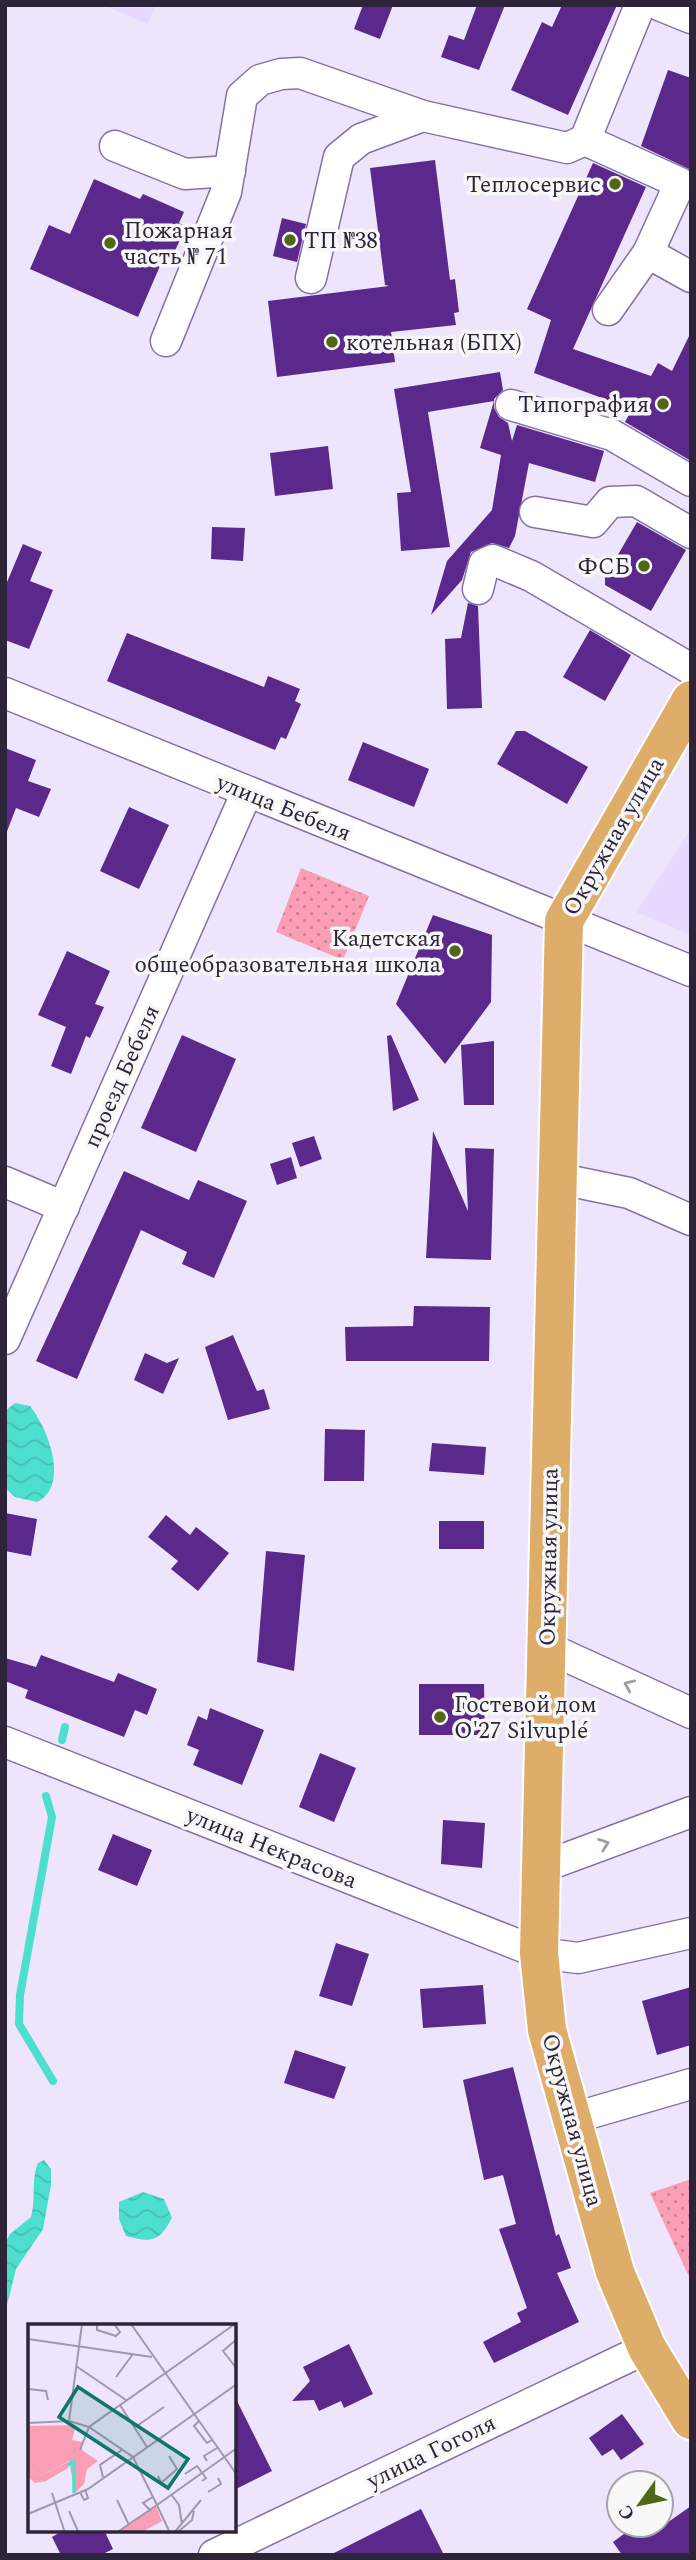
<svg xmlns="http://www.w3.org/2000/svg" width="696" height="2560" viewBox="0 0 696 2560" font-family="Spectral,serif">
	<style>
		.built { fill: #e8d8ff }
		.grass { fill: url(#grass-dots) }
		.water { fill: url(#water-waves) }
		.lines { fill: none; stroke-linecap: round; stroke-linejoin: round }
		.stream { stroke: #4ddfce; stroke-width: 8 }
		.building { fill: #5b288b }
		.minor-casing { stroke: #8770a5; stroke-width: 33 }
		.major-casing { stroke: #fff; stroke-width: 42 }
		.minor { stroke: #fff; stroke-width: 30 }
		.major { stroke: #dfad6a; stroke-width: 38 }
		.oneway { stroke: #a19ca6 }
		.poi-dot { fill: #516715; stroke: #f7f7f7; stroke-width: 2.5 }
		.labels { text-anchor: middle; stroke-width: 7; stroke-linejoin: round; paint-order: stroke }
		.poi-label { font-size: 23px; fill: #2e243a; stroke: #f7f7f7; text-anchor: end }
		.street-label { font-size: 23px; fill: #2e243a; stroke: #f7f7f7 }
		.inset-river { fill: none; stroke: #4ddfce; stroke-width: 3.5 }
		.inset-road { fill: none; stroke: #a198ae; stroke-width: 2 }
		.view { fill: #0f766e; fill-opacity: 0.15; stroke: #0f766e; stroke-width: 3.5 }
		.inset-edge { fill: none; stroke: #2e243a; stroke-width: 3.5 }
	</style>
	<defs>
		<pattern id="grass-dots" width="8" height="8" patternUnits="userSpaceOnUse" patternTransform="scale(1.75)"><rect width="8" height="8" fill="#f99eb5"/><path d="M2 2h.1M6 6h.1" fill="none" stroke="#ca8194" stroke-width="1.8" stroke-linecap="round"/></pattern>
		<pattern id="water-waves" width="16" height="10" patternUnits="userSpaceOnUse" patternTransform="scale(1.75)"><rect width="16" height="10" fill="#4ddfce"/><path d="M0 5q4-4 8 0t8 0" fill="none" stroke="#44bfb2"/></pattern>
	</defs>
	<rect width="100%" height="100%" fill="#eee5fc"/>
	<g class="built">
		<polygon points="102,5 155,5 148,24"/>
		<polygon points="691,829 691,935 636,912"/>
	</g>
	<g class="grass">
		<polygon points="301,868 369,896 343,960 276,932"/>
		<polygon points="691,2179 691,2281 650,2193"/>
	</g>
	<g class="water">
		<path d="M15,1403L30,1406C48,1428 70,1486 37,1502L15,1497L5,1488V1411Z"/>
		<path d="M44,2160L51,2169V2185L43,2229L16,2269L5,2313V2243L10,2234L31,2217C36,2200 31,2178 38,2163Z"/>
		<path d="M143,2192L164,2199L172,2218C159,2242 152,2243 126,2236L119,2219V2202Z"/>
	</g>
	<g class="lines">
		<g class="stream">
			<polyline points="62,1740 65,1727"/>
			<polyline points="46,1796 52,1817 20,1995 19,2024 53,2081"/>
		</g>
	</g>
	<g class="building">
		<polygon points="363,5 393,5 380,39 354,29"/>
		<polygon points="477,5 505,5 479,70 441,57 449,35 464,40"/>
		<polygon points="562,5 617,5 568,115 511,90 542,22 552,27"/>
		<polygon points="668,70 691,78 691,170 641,146"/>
		<polygon points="435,160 450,280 455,279 459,312 454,313 456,325 391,332 395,362 277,377 268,301 389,286 385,285 370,168"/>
		<polygon points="593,163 646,187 573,349 651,376 658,363 672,371 691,332 691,461 625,422 632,409 534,373 551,320 527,309"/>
		<polygon points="94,179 140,199 143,194 184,212 179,223 186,227 173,255 166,252 138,317 30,269 49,225 70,234"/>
		<polygon points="282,218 306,224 297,262 273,256"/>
		<polygon points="500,372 503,390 494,399 494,408 499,417 508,423 512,441 517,425 604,451 595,482 529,463 515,536 509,548 492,543 471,552 462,580 431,615 447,561 492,510 501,455 480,448 494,401 428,412 450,547 401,551 397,493 411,492 394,389"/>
		<polygon points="328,446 333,489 275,496 270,453"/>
		<polygon points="637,522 686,550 651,611 605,585 605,577"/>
		<polygon points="212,527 245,528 243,561 211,559"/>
		<polygon points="23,544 42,552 30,581 53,590 29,649 5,640 5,587"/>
		<polygon points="468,603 478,606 482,708 447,709 445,639 461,638"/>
		<polygon points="590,630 631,655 605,701 563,677"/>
		<polygon points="127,633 264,687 268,676 300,689 295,701 301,704 286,739 281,737 275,750 107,681"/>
		<polygon points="516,731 525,731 588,767 567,804 497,764"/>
		<polygon points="363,742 429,769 414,807 348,780"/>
		<polygon points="5,748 36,760 28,781 51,789 39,817 16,808 6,834"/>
		<polygon points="129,807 169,825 139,889 100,871"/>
		<polygon points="433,915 492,935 491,1002 445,1064 396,1004"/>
		<polygon points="67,951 110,971 95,1004 104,1007 90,1038 86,1036 71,1074 51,1066 66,1027 38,1015"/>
		<polygon points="182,1035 236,1059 196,1152 141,1128"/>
		<polygon points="391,1035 419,1100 393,1111 387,1036"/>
		<polygon points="494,1041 494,1105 464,1105 461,1045"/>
		<polygon points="433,1131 468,1211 465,1148 494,1149 491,1260 426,1258"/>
		<polygon points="314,1136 322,1159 300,1167 292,1143"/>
		<polygon points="291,1157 297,1178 277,1185 270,1164"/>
		<polygon points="124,1171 189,1200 198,1180 247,1201 214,1278 182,1264 187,1252 141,1230 77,1379 36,1361"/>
		<polygon points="414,1306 490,1307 489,1361 346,1361 345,1327 413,1326"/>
		<polygon points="233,1335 257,1391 264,1389 270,1409 228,1420 205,1347"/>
		<polygon points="145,1353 167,1363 179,1358 163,1394 134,1380"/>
		<polygon points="325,1429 365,1430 364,1481 324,1481"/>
		<polygon points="432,1443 486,1447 484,1475 429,1471"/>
		<polygon points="5,1513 37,1519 31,1556 5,1551"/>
		<polygon points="166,1515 190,1535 196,1527 229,1553 198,1591 171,1569 178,1561 148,1537"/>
		<rect x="439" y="1521" width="45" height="28"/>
		<polygon points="266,1551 305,1555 294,1671 257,1662"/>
		<polygon points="41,1655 114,1682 118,1673 157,1689 147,1715 135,1710 124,1737 25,1698 28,1690 5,1681 5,1658 36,1667"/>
		<polygon points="419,1684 484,1684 485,1735 419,1735"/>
		<polygon points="210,1708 264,1730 242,1785 193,1765 199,1750 187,1745 198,1716 207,1720"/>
		<polygon points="320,1753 356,1768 334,1822 299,1807"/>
		<polygon points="443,1820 485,1823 482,1868 441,1864"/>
		<polygon points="113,1834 152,1850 137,1886 98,1870"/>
		<polygon points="336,1943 369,1954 352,2006 319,1996"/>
		<polygon points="483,1985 486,2024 423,2028 420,1989"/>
		<polygon points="691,1987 691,2045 657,2055 642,2001"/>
		<polygon points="295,2050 346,2067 334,2099 284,2083"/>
		<polygon points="513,2067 556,2236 559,2234 571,2268 557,2273 579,2322 494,2363 483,2342 521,2322 517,2313 527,2308 499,2229 516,2224 503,2175 484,2180 463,2080"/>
		<polygon points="349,2344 373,2394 344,2408 341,2401 319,2411 314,2400 292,2401 310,2381 303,2367"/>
		<polygon points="234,2395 272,2471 234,2490"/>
		<polygon points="622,2414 644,2444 621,2460 613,2449 602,2456 589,2438"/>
		<polygon points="691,2506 691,2555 622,2555 613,2542 636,2525 664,2525"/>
		<polygon points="421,2509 444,2555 330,2555"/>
		<polygon points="64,2530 104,2530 113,2549 101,2555 61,2555 52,2537"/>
	</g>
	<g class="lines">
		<g class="minor-casing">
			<g id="minor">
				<polyline points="659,5 691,18"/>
				<polyline points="585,140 640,5"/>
				<polyline points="115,146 185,174 230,171"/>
				<polyline points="648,253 691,277"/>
				<polyline points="311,278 339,157 361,139 423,116"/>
				<polyline points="166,341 226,192 242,96 260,80 281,74 300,73 423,116 567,148 585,140 680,183 648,253 608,310"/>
				<polyline points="511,405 612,435 691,481"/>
				<polyline points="535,512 593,522 610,502 636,501 691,533"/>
				<polyline points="478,589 484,564 493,560 531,576 691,669"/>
				<polyline points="5,693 691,971"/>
				<polyline points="556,1178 629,1193 691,1220"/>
				<polyline points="5,1182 64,1207"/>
				<polyline points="5,1339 247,792"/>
				<polyline points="546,1647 691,1713"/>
				<polyline points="5,1742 539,1953 578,1958 691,1933"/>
				<polyline points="540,1868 691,1812"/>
				<polyline points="570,2119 691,2084"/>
				<polyline points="214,2555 647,2348"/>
			</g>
		</g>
		<g class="major-casing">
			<polyline id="major" points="691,700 564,921 539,1953 547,2030 615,2272 647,2348 691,2420"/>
		</g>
		<use href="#minor" class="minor"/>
		<use href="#major" class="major"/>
	</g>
	<defs><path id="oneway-chevron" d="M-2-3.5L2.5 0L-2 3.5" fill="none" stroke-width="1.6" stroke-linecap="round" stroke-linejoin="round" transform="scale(1.75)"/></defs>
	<g class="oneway">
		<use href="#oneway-chevron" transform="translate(629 1685) rotate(-156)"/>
		<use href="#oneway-chevron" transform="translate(604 1844) rotate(-20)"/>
	</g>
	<g class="poi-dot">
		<circle cx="615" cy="184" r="7"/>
		<circle cx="290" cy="240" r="7"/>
		<circle cx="110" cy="243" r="7"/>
		<circle cx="332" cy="342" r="7"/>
		<circle cx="663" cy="404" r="7"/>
		<circle cx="644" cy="566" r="7"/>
		<circle cx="455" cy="951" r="7"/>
		<circle cx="440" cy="1717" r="7"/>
	</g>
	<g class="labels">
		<g class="poi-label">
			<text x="601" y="192">Теплосервис</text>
			<text x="124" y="238" text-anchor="start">Пожарная<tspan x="124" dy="26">часть № 71</tspan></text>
			<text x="304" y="248" text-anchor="start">ТП №38</text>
			<text x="346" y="350" text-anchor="start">котельная (БПХ)</text>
			<text x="649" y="412">Типография</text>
			<text x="630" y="574">ФСБ</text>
			<text x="441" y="946">Кадетская<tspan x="441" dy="26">общеобразовательная школа</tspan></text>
			<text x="454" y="1712" text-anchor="start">Гостевой дом<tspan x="454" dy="26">O'27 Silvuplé</tspan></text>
		</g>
		<g class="street-label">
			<text transform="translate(284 807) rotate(22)" y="8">улица Бебеля</text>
			<text transform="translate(613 836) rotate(-60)" y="8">Окружная улица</text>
			<text transform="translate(121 1076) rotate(-66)" y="8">проезд Бебеля</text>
			<text transform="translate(548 1557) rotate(-89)" y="8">Окружная улица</text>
			<text transform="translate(272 1847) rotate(22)" y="8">улица Некрасова</text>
			<text transform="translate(573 2120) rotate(75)" y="8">Окружная улица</text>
			<text transform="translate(431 2451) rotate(-26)" y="8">улица Гоголя</text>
		</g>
	</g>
	<g transform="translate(28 2324)">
		<rect width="208" height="208" fill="#eee5fc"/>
		<path d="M48,101L44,116L54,118V126L70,137L59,145L56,160L47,169L41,137L14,151L0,145V102ZM128,182L134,197L114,208L88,209Z" fill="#f99eb5"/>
		<path d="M40,138V144L18,157L7,159L0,153V145L14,151Z" fill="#f99eb5"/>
		<path class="inset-river" d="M39,141L46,138V169"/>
		<path class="inset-road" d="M69,0V6L88,12L92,8L86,0M103,0L209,151M0,15L124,33M209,15L195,27L209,45M48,42L98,76M88,53L105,30M0,65L18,67L20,76M92,81L119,123M41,97L54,0M171,97L166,102L179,119L184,116M0,99L41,97L61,103L105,133L129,181L209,124M106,104L136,83M52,126L61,103L207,0M179,137L176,132L189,124M157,150L169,142L178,154L174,157M130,152L133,159L149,145L141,132M75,153L72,141L94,126M52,168L56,176L60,174L57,166M180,168L193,160L190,154M24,169L37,209M143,170L151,181L154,200M89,176L101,201M41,187L50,207M123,187L115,179L125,173M0,190L60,165L209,60M151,207L164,196L166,187M88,209L129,181L142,209M146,209L173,176"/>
		<path class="view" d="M50,63L160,135L140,164L31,93Z"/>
		<rect width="208" height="208" class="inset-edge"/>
	</g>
	<rect width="696" height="2560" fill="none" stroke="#2e243a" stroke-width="14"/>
	<g transform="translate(640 2504) rotate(237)"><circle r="33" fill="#f7f7f7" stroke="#a7a3ab" stroke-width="2"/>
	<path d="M0-5L12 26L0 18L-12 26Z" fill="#516715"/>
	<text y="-10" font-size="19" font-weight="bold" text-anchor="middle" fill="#2e243a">С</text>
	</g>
</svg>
